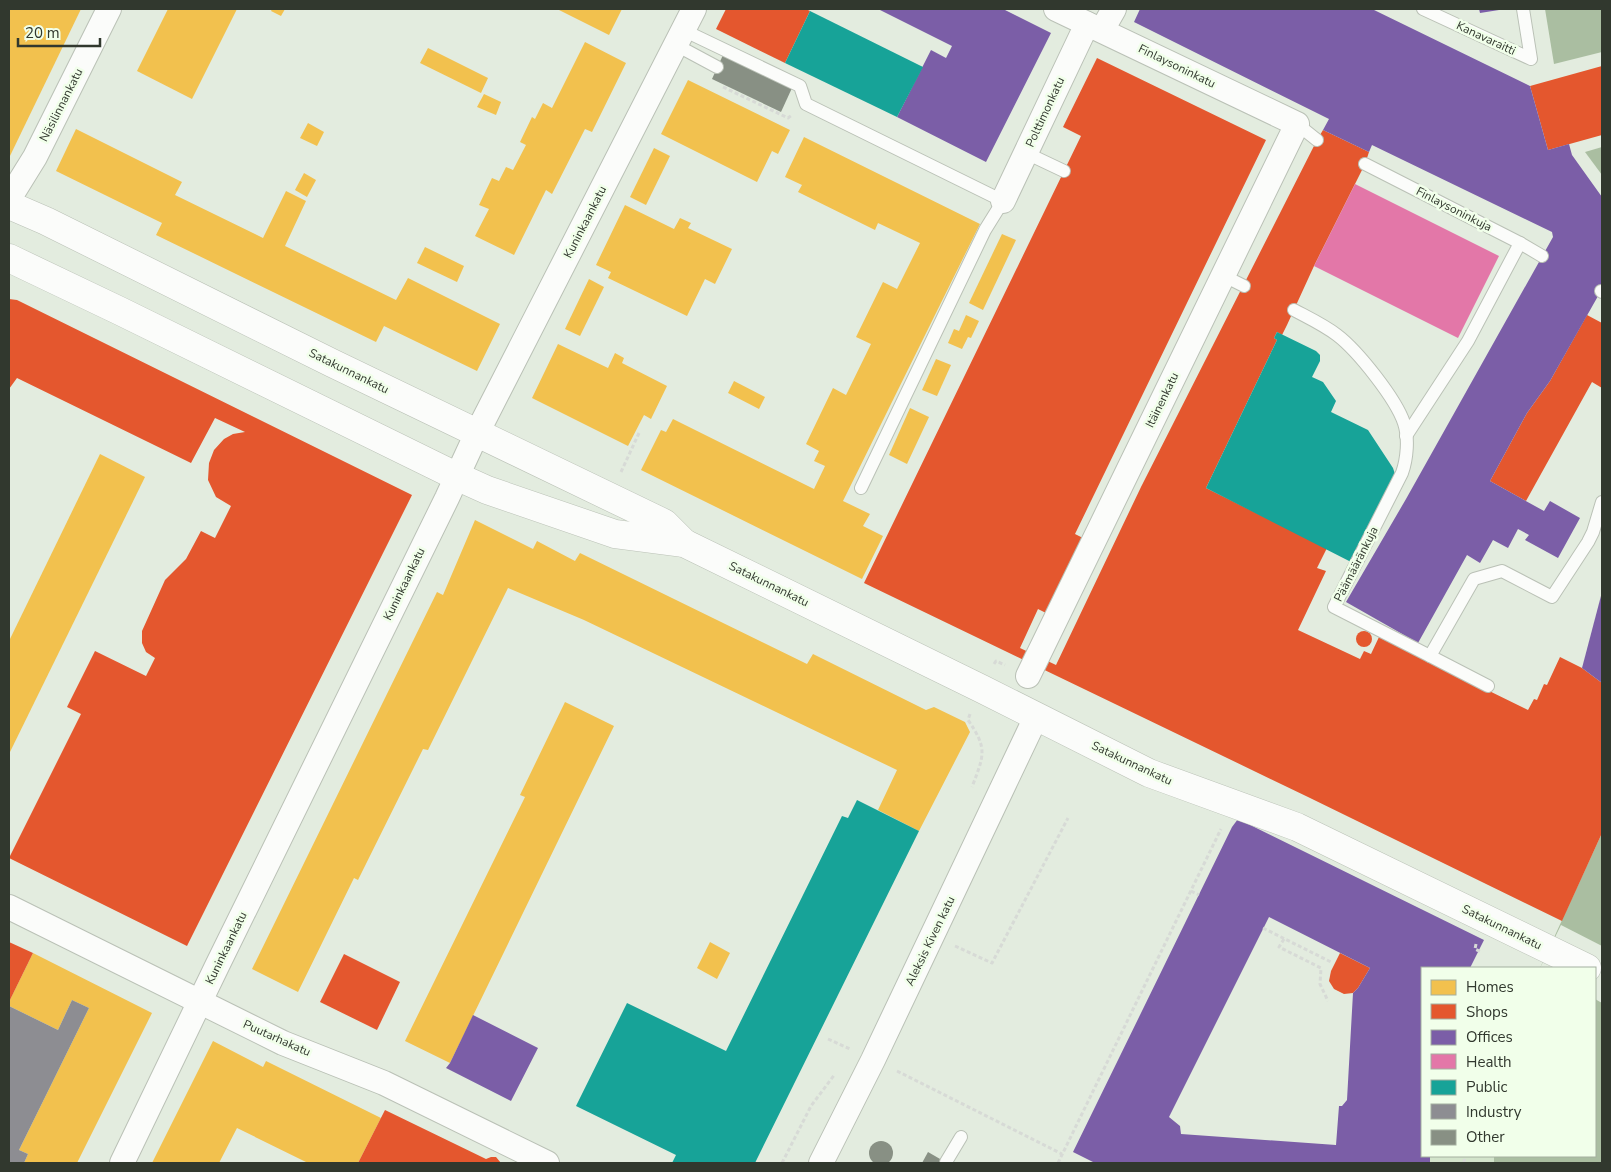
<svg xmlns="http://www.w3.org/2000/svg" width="1611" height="1172" viewBox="0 0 1611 1172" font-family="'Nunito Sans',sans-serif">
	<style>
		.green { fill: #d3e4cb }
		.water { fill: #aabea1 }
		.pier { fill: #e3ecdf }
		.homes { fill: #f2c14e }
		.shops { fill: #e4572e }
		.offices { fill: #7b5ea7; fill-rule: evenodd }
		.health { fill: #e377a8 }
		.public { fill: #17a398 }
		.industry { fill: #8d8d92 }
		.building { fill: #889084 }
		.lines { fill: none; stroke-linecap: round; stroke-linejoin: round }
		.lane-casing { stroke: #bac1b6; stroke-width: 14 }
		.street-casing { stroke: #bac1b6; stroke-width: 26 }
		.secondary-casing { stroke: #bac1b6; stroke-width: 29 }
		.path { stroke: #d7dad6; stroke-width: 3; stroke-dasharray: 4 2.5; stroke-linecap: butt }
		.lane { stroke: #fbfcfa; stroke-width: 12 }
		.street { stroke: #fbfcfa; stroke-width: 24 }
		.secondary { stroke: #fbfcfa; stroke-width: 28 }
		.labels { text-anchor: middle; stroke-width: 5; stroke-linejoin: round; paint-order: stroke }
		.street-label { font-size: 12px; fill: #31382e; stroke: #f1ffea }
	</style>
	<rect width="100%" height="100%" fill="#e3ecdf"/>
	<polygon class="green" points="1430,1156 1494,1156 1494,1163 1429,1163"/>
	<g class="water">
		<polygon points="1545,9 1602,9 1602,52 1554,64"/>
		<polygon points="1602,147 1602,175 1585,152"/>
		<polygon points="1602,833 1602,1163 1494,1163 1494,1156 1595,1156 1595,968 1540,968"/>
	</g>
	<polygon class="pier" points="1561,925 1602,946 1602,1003 1595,999 1595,968 1540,968"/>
	<g class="homes">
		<polygon points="9,9 81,9 9,158"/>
		<polygon points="168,9 237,9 192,99 137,71"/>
		<polygon points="272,9 285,9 281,16 271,11"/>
		<polygon points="557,9 622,9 609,35"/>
		<polygon points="585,42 626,63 592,132 585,129 552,194 546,190 514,255 475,236 489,209 479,205 492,178 499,181 506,167 513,170 526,145 520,142 532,117 535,119 543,103 552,108"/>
		<polygon points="428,48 488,78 481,93 420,63"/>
		<polygon points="688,80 790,130 778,154 772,151 757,182 661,134"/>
		<polygon points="484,94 501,102 496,115 477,107"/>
		<polygon points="308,123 324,132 317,146 300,138"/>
		<polygon points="76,129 182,182 175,195 263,238 286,191 306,201 285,246 396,300 408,278 500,324 477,371 384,326 376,342 156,235 162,223 56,171"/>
		<polygon points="804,137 980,224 843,501 870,514 863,526 883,536 862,579 641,470 661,430 666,432 673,419 814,489 825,466 814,461 819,451 806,444 833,388 846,395 871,344 856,337 883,282 897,289 920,243 878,223 875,230 798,192 802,185 785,177"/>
		<polygon points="654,148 670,156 646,205 630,197"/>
		<polygon points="304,173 316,180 307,197 295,190"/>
		<polygon points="625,205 674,229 680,218 691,223 688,228 732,249 715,284 705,279 687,316 608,278 611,272 596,265"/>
		<polygon points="1002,234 1016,240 983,310 969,303"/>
		<polygon points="425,247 464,266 457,282 417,263"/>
		<polygon points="589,279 604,287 580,336 565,329"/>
		<polygon points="966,315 979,321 971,338 968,337 962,349 948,343 954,329 959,331"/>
		<polygon points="558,344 608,368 615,353 624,358 622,363 667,386 651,419 644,415 628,446 532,398"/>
		<polygon points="936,359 951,365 937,396 922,390"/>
		<polygon points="734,381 765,397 759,409 728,393"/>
		<polygon points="910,408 929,417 907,464 889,455"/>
		<polygon points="100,454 145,477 9,754 9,641"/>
		<polygon points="475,520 533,549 537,541 575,561 580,553 807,664 813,654 926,710 934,707 965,722 970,732 919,831 878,810 897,770 584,620 508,588 428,750 423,749 358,880 354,878 298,992 252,969 437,592 443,595"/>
		<polygon points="565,702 614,726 450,1063 405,1041 525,797 520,795"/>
		<polygon points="710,942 730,953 717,979 697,968"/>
		<polygon points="33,953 152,1013 77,1163 24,1163 28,1154 19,1150 89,1008 72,1000 58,1030 9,1006 9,1002"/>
		<polygon points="213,1041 263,1067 266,1061 381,1118 358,1163 308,1163 237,1128 219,1163 152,1163"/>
	</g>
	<g class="shops">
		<polygon points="726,9 806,9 810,11 785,63 716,29"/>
		<polygon points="1097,58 1266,140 1075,534 1089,541 1052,616 1038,609 1020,648 1056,665 1141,487 1317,140 1323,130 1369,152 1365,164 1314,266 1287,325 1282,335 1277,332 1274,338 1277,340 1206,488 1327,548 1317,568 1326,571 1298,630 1360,659 1364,651 1371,654 1379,637 1528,710 1534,699 1537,700 1544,684 1547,685 1560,657 1582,668 1602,683 1602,833 1562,921 1308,797 864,583 1081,136 1063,127"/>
		<polygon points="1602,66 1602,135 1548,150 1530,86"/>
		<polygon points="9,299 17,300 412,495 187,946 9,858 81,714 67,707 95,651 146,676 155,658 146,652 142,643 142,631 165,580 186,559 201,531 215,538 231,506 216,497 208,480 209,463 214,450 224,439 233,434 245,432 215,418 191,463 17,378 9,389"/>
		<polygon points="1587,315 1602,323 1602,388 1592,382 1526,501 1490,481 1527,413 1550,381"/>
		<circle cx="1364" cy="639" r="8"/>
		<polygon points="9,942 33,953 9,1002"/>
		<polygon points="1340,953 1370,968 1358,988 1353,993 1344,994 1334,989 1329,981 1331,971"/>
		<polygon points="344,954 400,982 377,1030 320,1002"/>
		<polygon points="385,1110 486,1159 491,1157 496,1157 501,1163 358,1163"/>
	</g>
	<g class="offices">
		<polygon points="878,9 1003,9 1051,33 986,162 897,117 931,50 946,58 952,46"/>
		<polygon points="1140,9 1372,9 1530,86 1548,150 1569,144 1572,155 1602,197 1602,289 1550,381 1527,413 1490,481 1544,511 1550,501 1580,518 1558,558 1525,540 1529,535 1518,529 1508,548 1493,540 1480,563 1467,555 1418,643 1346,602 1406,499 1553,237 1552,232 1372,145 1369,152 1323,130 1329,119 1134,22"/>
		<polygon points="1479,9 1498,9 1499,10 1480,13"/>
		<polygon points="1602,592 1602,683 1582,668"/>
		<path d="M1238,819L1484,940L1470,968H1422V1156H1430V1163H1095L1073,1152L1232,827ZM1269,917L1370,968L1358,988L1353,993L1347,1100L1342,1106H1339L1336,1145L1181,1134L1180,1126L1169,1117Z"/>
		<polygon points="473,1015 538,1048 511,1101 446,1068 450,1063"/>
	</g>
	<polygon class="health" points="1355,184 1499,256 1458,338 1314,266"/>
	<g class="public">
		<polygon points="810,11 923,67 897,117 785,63"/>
		<polygon points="1277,332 1316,351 1320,355 1320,361 1312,377 1323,382 1336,401 1331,412 1368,430 1393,468 1395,474 1353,563 1206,488 1277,340 1274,338"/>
		<polygon points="857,800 919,831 755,1163 672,1163 676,1155 576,1106 627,1003 726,1051 842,816 848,818"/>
	</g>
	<polygon class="industry" points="72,1000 89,1008 19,1150 28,1154 24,1163 9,1163 9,1006 58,1030"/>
	<g class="building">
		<polygon points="723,55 792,88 781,112 712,79"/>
		<circle cx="881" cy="1153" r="12"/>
		<polygon points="928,1152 947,1163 922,1163"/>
	</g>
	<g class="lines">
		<g class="lane-casing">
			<g id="lane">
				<polyline points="1423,9 1531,59 1523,9"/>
				<polyline points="683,30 800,86 806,104 1003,201 985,230 861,488"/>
				<polyline points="676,45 717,67"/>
				<polyline points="1297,124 1317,140"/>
				<polyline points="1026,153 1064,171"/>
				<polyline points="1365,164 1520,243 1542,256"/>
				<polyline points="1224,276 1244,286"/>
				<polyline points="1601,291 1602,292"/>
				<path d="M1294,310C1309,318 1324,325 1337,335C1358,351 1396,399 1404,423C1409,438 1407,459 1402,473L1334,607L1430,656"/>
				<polyline points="1406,436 1468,341 1520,243"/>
				<polyline points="1488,686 1430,656 1474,579 1502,571 1552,597 1588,542 1593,532 1602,502"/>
				<polyline points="946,1162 961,1137"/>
			</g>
		</g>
		<g class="street-casing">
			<g id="street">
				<polyline points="1102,30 1114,9"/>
				<polyline points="9,199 35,157 109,9"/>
				<polyline points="1003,201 1087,24"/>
				<polyline points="1028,676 1297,124 1056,9"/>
				<polyline points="9,907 283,1043 384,1083 547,1163"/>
				<polyline points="122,1163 217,966 447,498 477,433 694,9"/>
				<polyline points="821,1163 873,1060 1036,717"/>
			</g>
		</g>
		<g class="secondary-casing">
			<g id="secondary">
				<polyline points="9,205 46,221 332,363 664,523 684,543"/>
				<polyline points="9,258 120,311 456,476 487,490 615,534 684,543 982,689 1149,773 1297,827 1587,968"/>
			</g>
		</g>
		<g class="path">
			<polyline points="723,87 788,118 792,115"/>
			<polyline points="621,472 639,433"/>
			<polyline points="994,664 996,661 1005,665"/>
			<path d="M970,714L968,720C988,749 984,755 972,787"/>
			<polyline points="1191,891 1199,895"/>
			<polyline points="1263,928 1331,962"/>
			<polyline points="1284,939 1279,947 1321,968 1320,984 1328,1001"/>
			<polyline points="1476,944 1475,949 1481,952"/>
			<polyline points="955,946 992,963 1068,818"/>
			<polyline points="828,1039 850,1049"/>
			<polyline points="897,1071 1062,1154"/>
			<polyline points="782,1163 811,1106 835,1074"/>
			<polyline points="1058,1163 1221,829"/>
			<polyline points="1464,1163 1465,1156"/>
		</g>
		<use href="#lane" class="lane"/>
		<use href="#street" class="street"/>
		<use href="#secondary" class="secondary"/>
	</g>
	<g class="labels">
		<g class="street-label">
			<text transform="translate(1486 38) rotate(25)" y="4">Kanavaraitti</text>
			<text transform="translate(1177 66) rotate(26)" y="4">Finlaysoninkatu</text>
			<text transform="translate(61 105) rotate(-63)" y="4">Näsilinnankatu</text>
			<text transform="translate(1045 112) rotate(-65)" y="4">Polttimonkatu</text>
			<text transform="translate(1454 209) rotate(27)" y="4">Finlaysoninkuja</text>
			<text transform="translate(585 222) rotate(-63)" y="4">Kuninkaankatu</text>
			<text transform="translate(349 371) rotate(26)" y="4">Satakunnankatu</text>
			<text transform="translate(1162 400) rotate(-64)" y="4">Itäinenkatu</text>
			<text transform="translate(1356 564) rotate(-63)" y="4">Päämääränkuja</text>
			<text transform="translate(404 584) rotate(-64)" y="4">Kuninkaankatu</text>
			<text transform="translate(769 584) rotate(26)" y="4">Satakunnankatu</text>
			<text transform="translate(1132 763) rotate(25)" y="4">Satakunnankatu</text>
			<text transform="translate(1502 927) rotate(26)" y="4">Satakunnankatu</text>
			<text transform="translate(930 941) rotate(-64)" y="4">Aleksis Kiven katu</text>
			<text transform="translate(226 948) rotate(-64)" y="4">Kuninkaankatu</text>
			<text transform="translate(277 1038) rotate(24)" y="4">Puutarhakatu</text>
		</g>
	</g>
	<rect width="1611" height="1172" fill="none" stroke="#31382e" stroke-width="20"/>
	<rect x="1421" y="967" width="175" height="190" fill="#f1ffea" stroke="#a4af9f"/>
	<rect x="1431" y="980" width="25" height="15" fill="#f2c14e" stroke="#a4af9f"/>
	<text x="1466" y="992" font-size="15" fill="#31382e">Homes</text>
	<rect x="1431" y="1004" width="25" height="15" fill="#e4572e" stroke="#a4af9f"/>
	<text x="1466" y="1017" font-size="15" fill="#31382e">Shops</text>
	<rect x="1431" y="1030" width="25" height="15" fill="#7b5ea7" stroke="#a4af9f"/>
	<text x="1466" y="1042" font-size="15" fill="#31382e">Offices</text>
	<rect x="1431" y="1054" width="25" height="15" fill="#e377a8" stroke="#a4af9f"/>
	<text x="1466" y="1067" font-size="15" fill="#31382e">Health</text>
	<rect x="1431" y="1080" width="25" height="15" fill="#17a398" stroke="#a4af9f"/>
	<text x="1466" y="1092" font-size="15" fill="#31382e">Public</text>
	<rect x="1431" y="1104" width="25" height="15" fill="#8d8d92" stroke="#a4af9f"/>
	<text x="1466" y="1117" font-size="15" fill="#31382e">Industry</text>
	<rect x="1431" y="1130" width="25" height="15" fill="#889084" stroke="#a4af9f"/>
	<text x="1466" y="1142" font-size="15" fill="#31382e">Other</text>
	<path d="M18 38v8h82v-8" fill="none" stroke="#31382e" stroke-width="2.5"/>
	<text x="25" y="38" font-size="15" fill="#31382e" stroke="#f1ffea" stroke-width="4" paint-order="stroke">20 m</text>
</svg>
